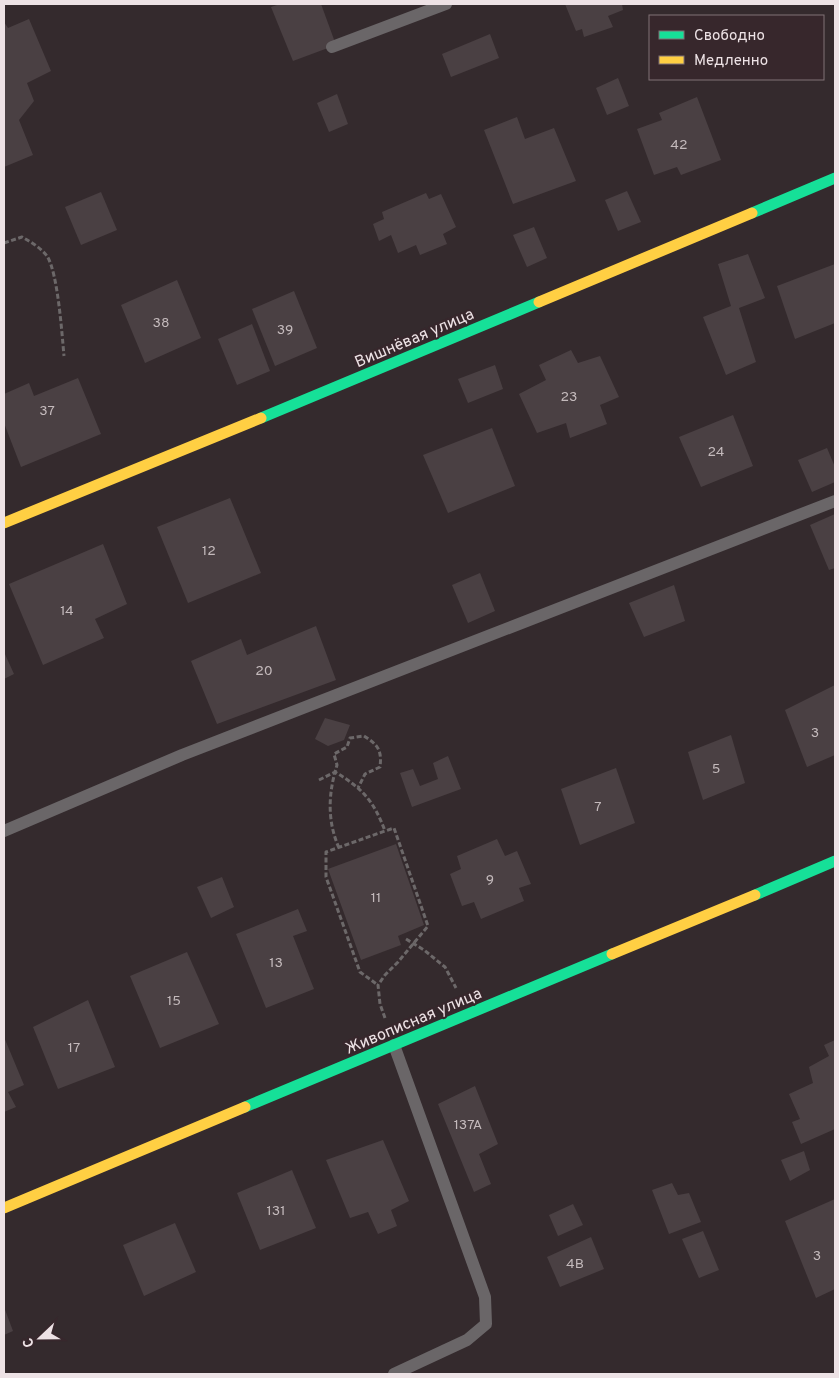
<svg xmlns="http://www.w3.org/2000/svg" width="839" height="1378" viewBox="0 0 839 1378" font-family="Overpass,sans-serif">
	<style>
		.building { fill: #4a4043 }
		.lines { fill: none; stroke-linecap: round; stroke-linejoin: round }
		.path { stroke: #6c6869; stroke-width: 3; stroke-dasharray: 5 2.5; stroke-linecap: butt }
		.lane { stroke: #6a6668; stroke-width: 12 }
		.fast { stroke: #16e098; stroke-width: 11 }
		.slow { stroke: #ffcf43; stroke-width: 11 }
		.labels { text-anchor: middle; stroke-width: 4.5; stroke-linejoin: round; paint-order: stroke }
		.number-label { font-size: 14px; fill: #c4babc }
		.street-label { font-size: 16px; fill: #ede2e5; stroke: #37272c }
	</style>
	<rect width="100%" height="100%" fill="#342a2d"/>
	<g class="building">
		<polygon points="280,4 321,4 336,45 293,61 271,7"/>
		<polygon points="565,4 622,4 623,10 608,16 613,27 584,37 582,29 576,31"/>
		<polygon points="29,19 51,71 27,83 34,101 19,120 33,155 4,167 4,22 8,28"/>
		<polygon points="490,34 499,58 451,77 442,54"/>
		<polygon points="618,78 629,106 607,115 596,88"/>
		<polygon points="337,94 348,124 329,132 317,103"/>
		<polygon points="697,97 721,160 681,175 677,167 654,175 637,129 662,120 659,113"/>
		<polygon points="517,117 525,139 554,128 576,181 513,204 484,130"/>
		<polygon points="627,191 641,222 618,231 605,200"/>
		<polygon points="101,192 117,230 81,245 65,207"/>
		<polygon points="426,193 429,199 441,194 456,227 443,234 447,244 420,255 416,245 398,253 391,235 379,241 373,224 384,219 382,212"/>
		<polygon points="534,227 547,258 527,267 513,235"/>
		<polygon points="748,254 765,298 739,308 756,362 726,375 703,317 731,306 718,264"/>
		<polygon points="835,264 835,323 795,339 777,286"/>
		<polygon points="177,280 201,338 145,363 121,305"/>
		<polygon points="294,291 317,348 275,366 252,309"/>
		<polygon points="252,324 270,371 237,385 218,339"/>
		<polygon points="571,350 578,363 600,356 619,397 600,405 607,424 570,438 566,423 537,433 519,394 546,380 539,365"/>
		<polygon points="495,365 503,389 468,403 458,379"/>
		<polygon points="78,378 101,434 21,467 4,423 4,394 29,383 34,396"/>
		<polygon points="733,415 753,466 701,487 679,437"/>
		<polygon points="492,428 515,486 448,513 423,455"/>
		<polygon points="827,448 835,467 835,482 812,492 798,460"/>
		<polygon points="230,498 261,573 188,603 157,527"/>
		<polygon points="835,514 835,568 829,570 810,525"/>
		<polygon points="103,544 127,604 95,619 104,638 43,665 9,584"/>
		<polygon points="480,573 495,611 468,623 452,585"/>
		<polygon points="674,585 685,621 644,637 629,603"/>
		<polygon points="316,626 336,680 217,724 191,661 241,639 247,655"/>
		<polygon points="4,652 14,674 4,679"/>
		<polygon points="835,685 835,755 807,767 785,710"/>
		<polygon points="325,718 350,725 344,740 328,746 315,739"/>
		<polygon points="731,735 745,783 703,800 688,752"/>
		<polygon points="448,756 461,789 412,807 400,773 413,769 420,786 438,779 433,763"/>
		<polygon points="616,768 635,823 580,845 561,789"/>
		<polygon points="497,839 505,856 517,851 531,884 519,888 524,901 481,919 474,902 462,906 450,874 461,869 457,856"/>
		<polygon points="396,844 424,925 398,936 401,945 361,960 328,869"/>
		<polygon points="222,877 234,907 211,918 197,887"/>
		<polygon points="298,909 307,931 293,936 314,989 266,1008 236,934"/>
		<polygon points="187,952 219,1024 160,1048 130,976"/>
		<polygon points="88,1000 115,1067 58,1089 33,1027"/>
		<polygon points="4,1037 24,1085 8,1092 16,1107 4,1112"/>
		<polygon points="835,1040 835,1129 801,1144 792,1122 800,1119 789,1094 813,1083 809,1067 829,1056 824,1045"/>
		<polygon points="475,1086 498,1144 479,1154 491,1184 474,1192 438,1104"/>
		<polygon points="383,1140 409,1201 391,1210 397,1226 378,1234 368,1212 350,1218 326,1160"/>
		<polygon points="804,1151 810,1170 790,1181 781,1160"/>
		<polygon points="292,1170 316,1228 260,1250 237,1193"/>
		<polygon points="672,1183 678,1195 689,1193 701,1222 669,1234 652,1190"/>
		<polygon points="835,1199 835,1289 816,1298 785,1221"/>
		<polygon points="573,1204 583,1225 558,1236 549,1215"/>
		<polygon points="175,1223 196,1272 144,1296 123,1245"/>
		<polygon points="703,1231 719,1270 699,1278 682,1239"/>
		<polygon points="591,1237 604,1269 560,1287 547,1257"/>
		<polygon points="4,1307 13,1331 4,1335"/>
	</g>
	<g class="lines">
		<g class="path">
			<path d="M4,243L22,237C31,242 41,248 47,256C58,273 62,335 64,356"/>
			<path d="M319,780L335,772L337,765L334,754L347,747L350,738L364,736C378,745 382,750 380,767L365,774L358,788"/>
			<path d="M339,848C328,823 328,798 335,772C362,788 374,801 385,831L326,852V877L360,972L378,985"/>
			<polyline points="406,939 424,950 445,967 456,988"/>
			<polyline points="385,1018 380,1004 378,985 385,975 398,962 428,926 394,828 385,831"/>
		</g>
		<g class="lane">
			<polyline points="332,47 446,4"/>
			<polyline points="4,831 182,755 835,501"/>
			<polyline points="394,1045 485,1297 486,1324 467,1340 394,1374"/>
		</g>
		<g class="fast">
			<polyline points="752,213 835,178"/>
			<polyline points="261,418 539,302"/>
			<polyline points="755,895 835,861"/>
			<polyline points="245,1107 612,954"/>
		</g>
		<g class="slow">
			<polyline points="539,302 752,213"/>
			<polyline points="4,523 261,418"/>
			<polyline points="612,954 755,895"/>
			<polyline points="4,1208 245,1107"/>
		</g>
	</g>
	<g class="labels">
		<g class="number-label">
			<text x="679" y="149">42</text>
			<text x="161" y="327">38</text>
			<text x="285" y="334">39</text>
			<text x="569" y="401">23</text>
			<text x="47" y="415">37</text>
			<text x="716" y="456">24</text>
			<text x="209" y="555">12</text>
			<text x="67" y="615">14</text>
			<text x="264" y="675">20</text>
			<text x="815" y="737">3</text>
			<text x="716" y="773">5</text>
			<text x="598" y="811">7</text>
			<text x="490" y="884">9</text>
			<text x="376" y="902">11</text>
			<text x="276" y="967">13</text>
			<text x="174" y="1005">15</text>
			<text x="74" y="1052">17</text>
			<text x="468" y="1129">137А</text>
			<text x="276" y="1215">131</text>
			<text x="817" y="1260">3</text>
			<text x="575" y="1268">4В</text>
		</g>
		<g class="street-label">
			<text transform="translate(414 337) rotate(-23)" y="6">Вишнёвая улица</text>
			<text transform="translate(413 1020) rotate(-23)" y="6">Живописная улица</text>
		</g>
	</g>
	<rect width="839" height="1378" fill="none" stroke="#ede2e5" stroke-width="10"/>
	<rect x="649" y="15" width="175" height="65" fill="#37272c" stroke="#807276"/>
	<rect x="659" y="31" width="25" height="8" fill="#16e098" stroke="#807276"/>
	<text x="694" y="40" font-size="15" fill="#ede2e5">Свободно</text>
	<rect x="659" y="56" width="25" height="8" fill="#ffcf43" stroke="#807276"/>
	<text x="694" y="65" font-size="15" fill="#ede2e5">Медленно</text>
	<g transform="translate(40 1338) rotate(248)" stroke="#37272c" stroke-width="4" paint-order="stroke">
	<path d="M0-4L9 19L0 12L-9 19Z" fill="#ede2e5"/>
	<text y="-8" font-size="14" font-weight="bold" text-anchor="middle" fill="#ede2e5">С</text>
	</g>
</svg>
